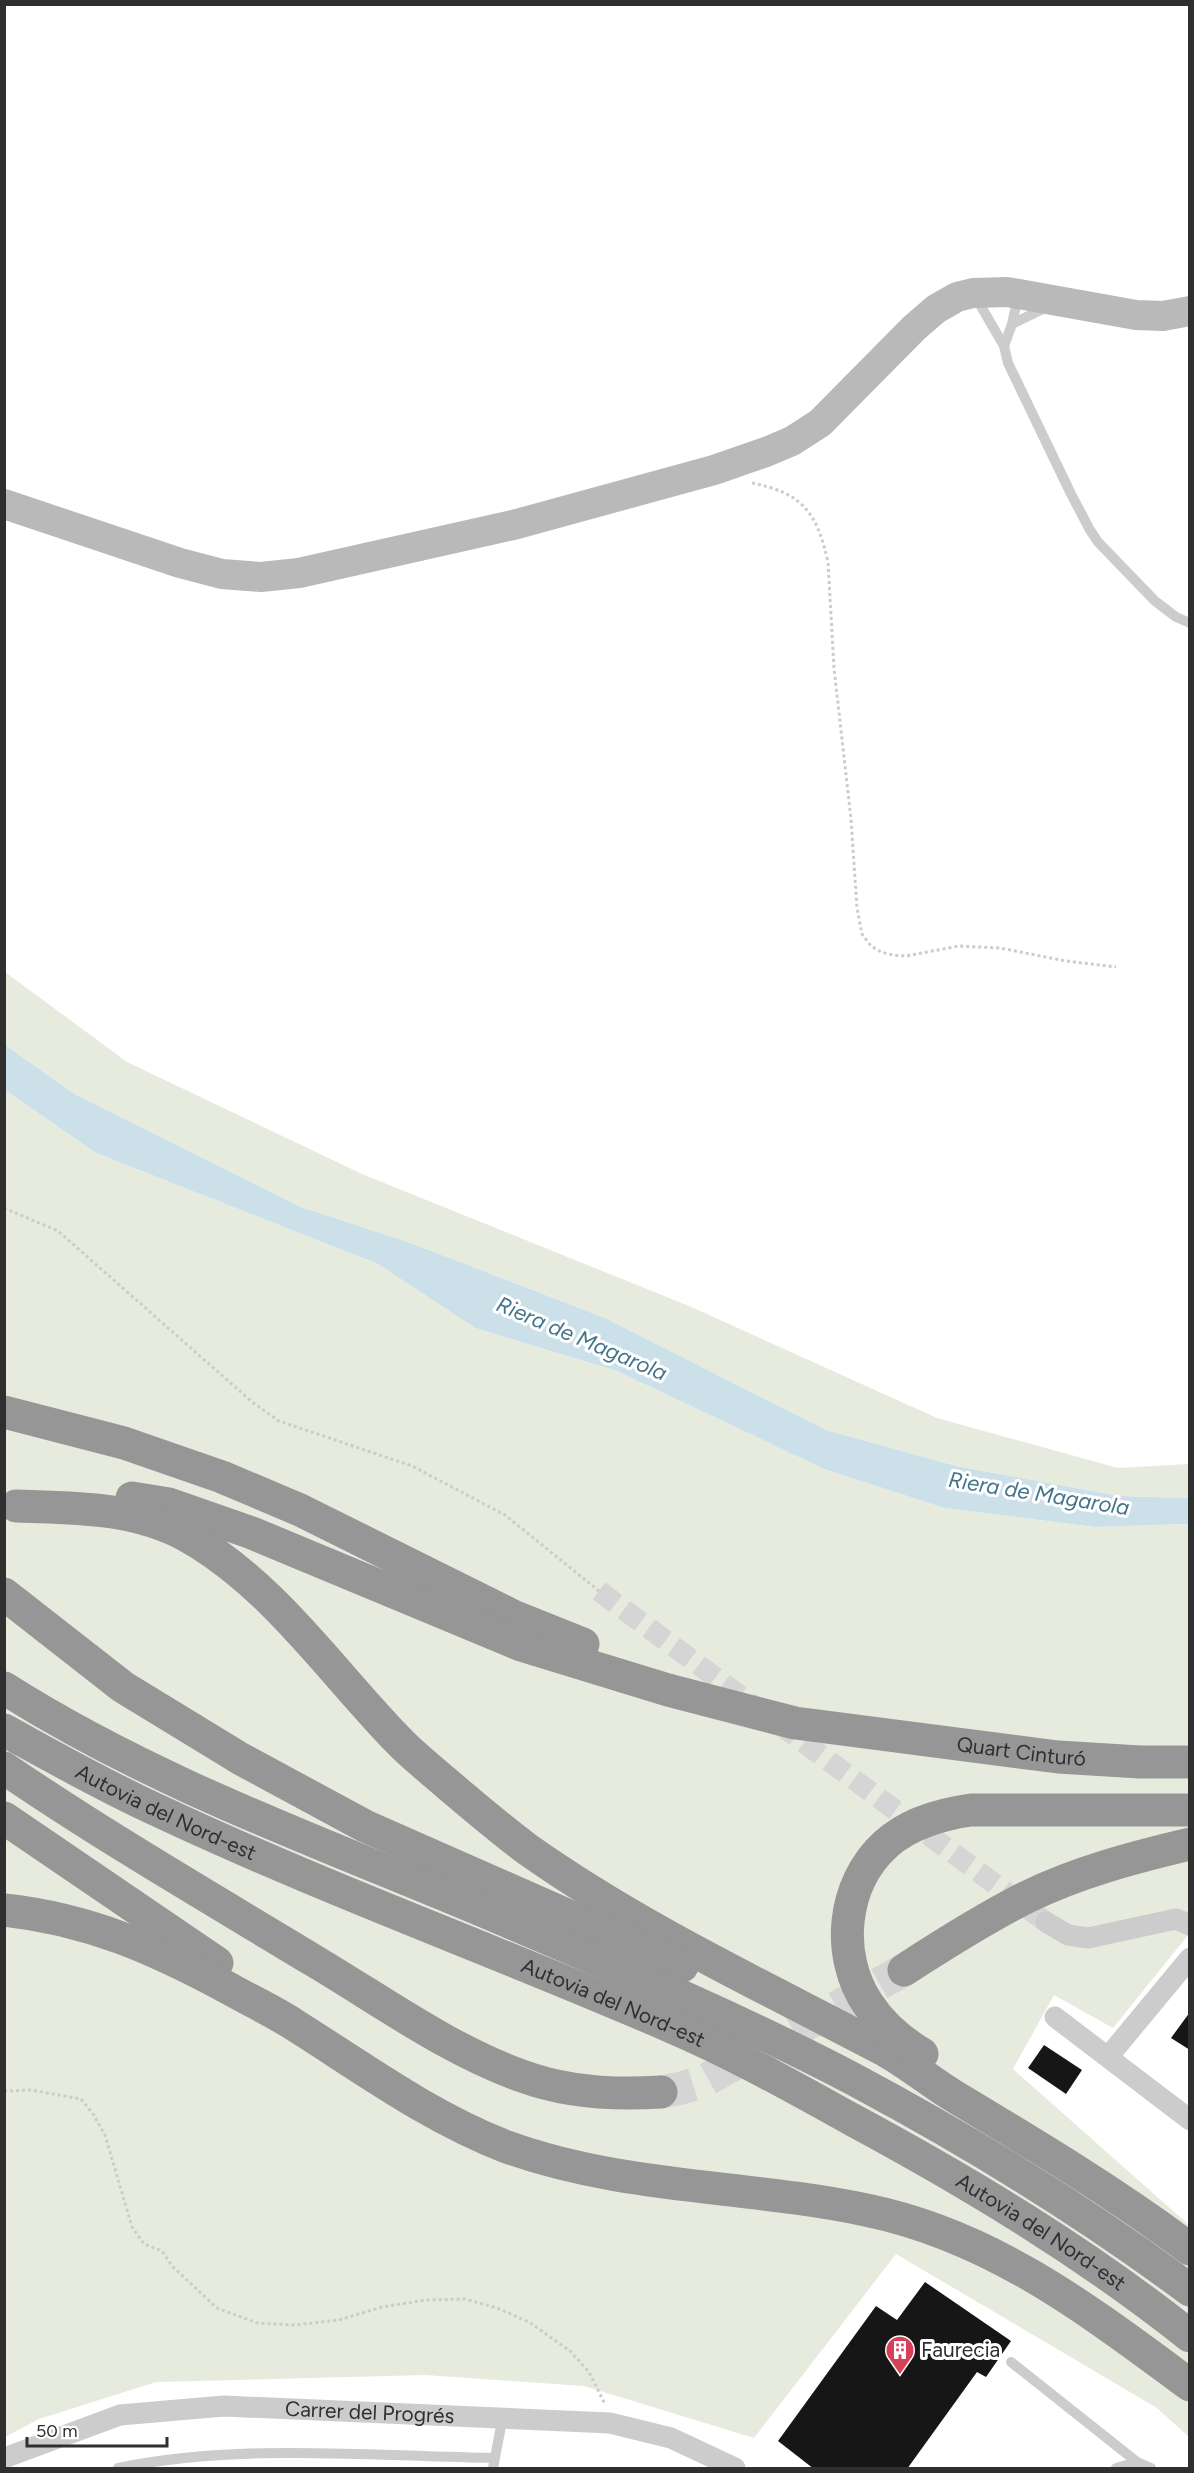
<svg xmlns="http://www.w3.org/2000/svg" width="1194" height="2473" viewBox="0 0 1194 2473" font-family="Figtree,sans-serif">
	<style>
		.green { fill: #e6ebde }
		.water { fill: #cce0e9 }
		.building { fill: #161616 }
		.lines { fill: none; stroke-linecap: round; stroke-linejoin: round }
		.minor-tunnel { stroke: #d5d5d5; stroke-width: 21; stroke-dasharray: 21 10; stroke-linecap: butt }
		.motorway-tunnel { stroke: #d5d5d5; stroke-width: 33; stroke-dasharray: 33 16; stroke-linecap: butt }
		.path { stroke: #ccc; stroke-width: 3; stroke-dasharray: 3 3; stroke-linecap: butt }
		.service { stroke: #ccc; stroke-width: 10 }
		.minor { stroke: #ccc; stroke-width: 21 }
		.secondary { stroke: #b9b9b9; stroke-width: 30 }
		.motorway { stroke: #969696; stroke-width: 33 }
		.labels { text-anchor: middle; stroke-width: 6; stroke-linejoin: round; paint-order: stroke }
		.street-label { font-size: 21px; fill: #2f2f2f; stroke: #fff }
		.poi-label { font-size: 21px; fill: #2f2f2f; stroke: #fff; text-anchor: start }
		.water-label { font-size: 22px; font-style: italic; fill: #44748a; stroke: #fff }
	</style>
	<rect width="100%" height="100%" fill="#fff"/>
	<g class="green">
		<polygon points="5,972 127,1062 362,1174 689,1306 937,1418 1118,1468 1189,1464 1189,1498 1120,1496 956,1466 826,1430 605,1318 408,1242 301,1207 76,1095 5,1045"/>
		<polygon points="5,1090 96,1153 378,1264 475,1328 617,1371 824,1469 944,1508 1094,1527 1189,1524 1189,1934 1113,2028 1054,1995 1013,2069 1189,2225 1189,2437 1157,2408 896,2254 754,2438 584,2386 425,2375 156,2382 39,2419 5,2437"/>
	</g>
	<polygon class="water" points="5,1045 76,1095 301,1207 408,1242 605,1318 826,1430 956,1466 1120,1496 1189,1498 1189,1524 1094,1527 944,1508 824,1469 617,1371 475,1328 378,1264 96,1153 5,1090"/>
	<g class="building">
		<polygon points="1190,2012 1190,2050 1171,2038"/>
		<polygon points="1044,2045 1082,2070 1066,2094 1028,2068"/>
		<polygon points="925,2282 1011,2341 986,2377 977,2372 907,2469 814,2469 778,2441 876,2306 897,2320"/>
	</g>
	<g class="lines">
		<g class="minor-tunnel">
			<polyline points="599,1591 754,1706"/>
			<polyline points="779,1724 1046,1922"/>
		</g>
		<polyline class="motorway-tunnel" points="661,2092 682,2088 704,2081 904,1970"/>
		<g class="path">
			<path d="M752,483C803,493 817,513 828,562L834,668L851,819L857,908L862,934L871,946L881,952L893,955L906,956L959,946L1000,948L1066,961L1116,967"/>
			<polyline points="4,1208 58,1231 251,1401 279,1421 412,1466 505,1515 599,1591"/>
			<polyline points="4,2091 31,2090 81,2099 93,2114 105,2135 132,2227 144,2244 162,2251 172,2266 217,2308 257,2323 295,2325 339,2320 382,2307 426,2300 465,2299 497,2308 529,2322 570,2351 589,2372 605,2404"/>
		</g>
		<g class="service">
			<polyline points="975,296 1004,346 1008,363 1071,494 1090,530 1098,542 1155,601 1176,617 1190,623"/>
			<polyline points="1012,324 1047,307"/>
			<polyline points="1004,346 1012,324 1018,297"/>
			<polyline points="1011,2362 1137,2462 1151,2468"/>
			<path d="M118,2468C240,2443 370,2456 494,2458"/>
			<polyline points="493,2468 503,2416"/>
			<polyline points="1116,2468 1137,2462"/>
		</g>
		<g class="minor">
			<polyline points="1046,1922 1068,1935 1088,1938 1176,1919 1190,1925"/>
			<polyline points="1055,2017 1190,2120"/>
			<polyline points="1108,2057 1190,1958"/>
			<path id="s1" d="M4,2458L120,2415L224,2406L610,2423L671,2438L735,2468"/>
		</g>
		<polyline class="secondary" points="4,504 180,563 222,574 261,577 299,573 517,524 714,470 766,452 792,441 820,423 914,328 936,309 957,297 973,293 1007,292 1136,315 1163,316 1190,311"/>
		<g class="motorway">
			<polyline points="4,1412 124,1443 222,1477 300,1510 513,1616 583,1644"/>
			<path id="s2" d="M132,1498L169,1504L252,1533L521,1645L668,1690L795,1723L1058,1757L1140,1762H1190"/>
			<path d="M16,1506C76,1508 135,1507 189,1537C273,1585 331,1671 397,1739C412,1755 429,1768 445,1782C472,1805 499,1828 527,1849C640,1929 765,1987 886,2051C911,2065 933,2084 957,2098C1037,2146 1115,2193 1190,2249"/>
			<polyline points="4,1594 123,1687 241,1759 365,1826 682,1966"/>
			<path d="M4,1688C163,1789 343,1850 514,1924C629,1973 745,2022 855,2080C971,2142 1084,2211 1190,2290"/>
			<path id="s3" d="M4,1730C55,1758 106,1787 159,1811C327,1890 502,1953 672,2027C733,2053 793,2087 851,2119C970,2183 1084,2252 1190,2336"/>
			<path d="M4,1768C105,1837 212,1899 316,1962C383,2002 449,2050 522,2076C565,2092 616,2095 661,2092"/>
			<polyline points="4,1818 217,1963"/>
			<path d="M4,1910C89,1919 156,1949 230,1989C251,2001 273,2011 293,2024C363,2068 429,2117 507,2147C622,2189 748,2185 866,2210C993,2236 1088,2310 1190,2385"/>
			<path d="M904,1970C944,1944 985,1918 1027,1897C1078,1872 1135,1857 1190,1844"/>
			<path d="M922,2054C902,2042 881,2024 868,2004C835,1955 842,1884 886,1844C908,1824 942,1814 971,1810H1190"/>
		</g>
	</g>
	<defs>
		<g id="building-pin" transform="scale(1.5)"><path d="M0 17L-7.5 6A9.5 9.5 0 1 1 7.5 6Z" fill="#d64158" stroke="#fff"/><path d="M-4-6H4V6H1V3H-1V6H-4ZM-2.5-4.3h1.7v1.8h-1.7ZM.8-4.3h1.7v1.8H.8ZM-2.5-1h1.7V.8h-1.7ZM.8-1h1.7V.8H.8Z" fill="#fff"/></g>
	</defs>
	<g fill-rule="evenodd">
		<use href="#building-pin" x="900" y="2350"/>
	</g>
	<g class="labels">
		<g class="street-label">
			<text dy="7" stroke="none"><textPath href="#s2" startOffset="930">Quart Cinturó</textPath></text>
			<text dy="7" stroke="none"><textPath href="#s3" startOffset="182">Autovia del Nord-est</textPath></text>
			<text dy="7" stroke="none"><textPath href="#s3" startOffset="668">Autovia del Nord-est</textPath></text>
			<text dy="7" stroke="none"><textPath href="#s3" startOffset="1154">Autovia del Nord-est</textPath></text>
			<text dy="7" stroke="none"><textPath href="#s1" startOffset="374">Carrer del Progrés</textPath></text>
		</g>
		<g class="poi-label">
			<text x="921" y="2357">Faurecia</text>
		</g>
		<g class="water-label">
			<text transform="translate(582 1338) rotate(23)" y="8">Riera de Magarola</text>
			<text transform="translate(1039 1493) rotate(9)" y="8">Riera de Magarola</text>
		</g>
	</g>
	<rect width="1194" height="2473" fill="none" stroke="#2f2f2f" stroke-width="12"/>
	<path d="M27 2437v9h140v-9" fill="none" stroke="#2f2f2f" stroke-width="3"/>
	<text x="36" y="2437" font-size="18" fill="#2f2f2f" stroke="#ffffff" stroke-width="4.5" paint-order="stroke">50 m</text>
</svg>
